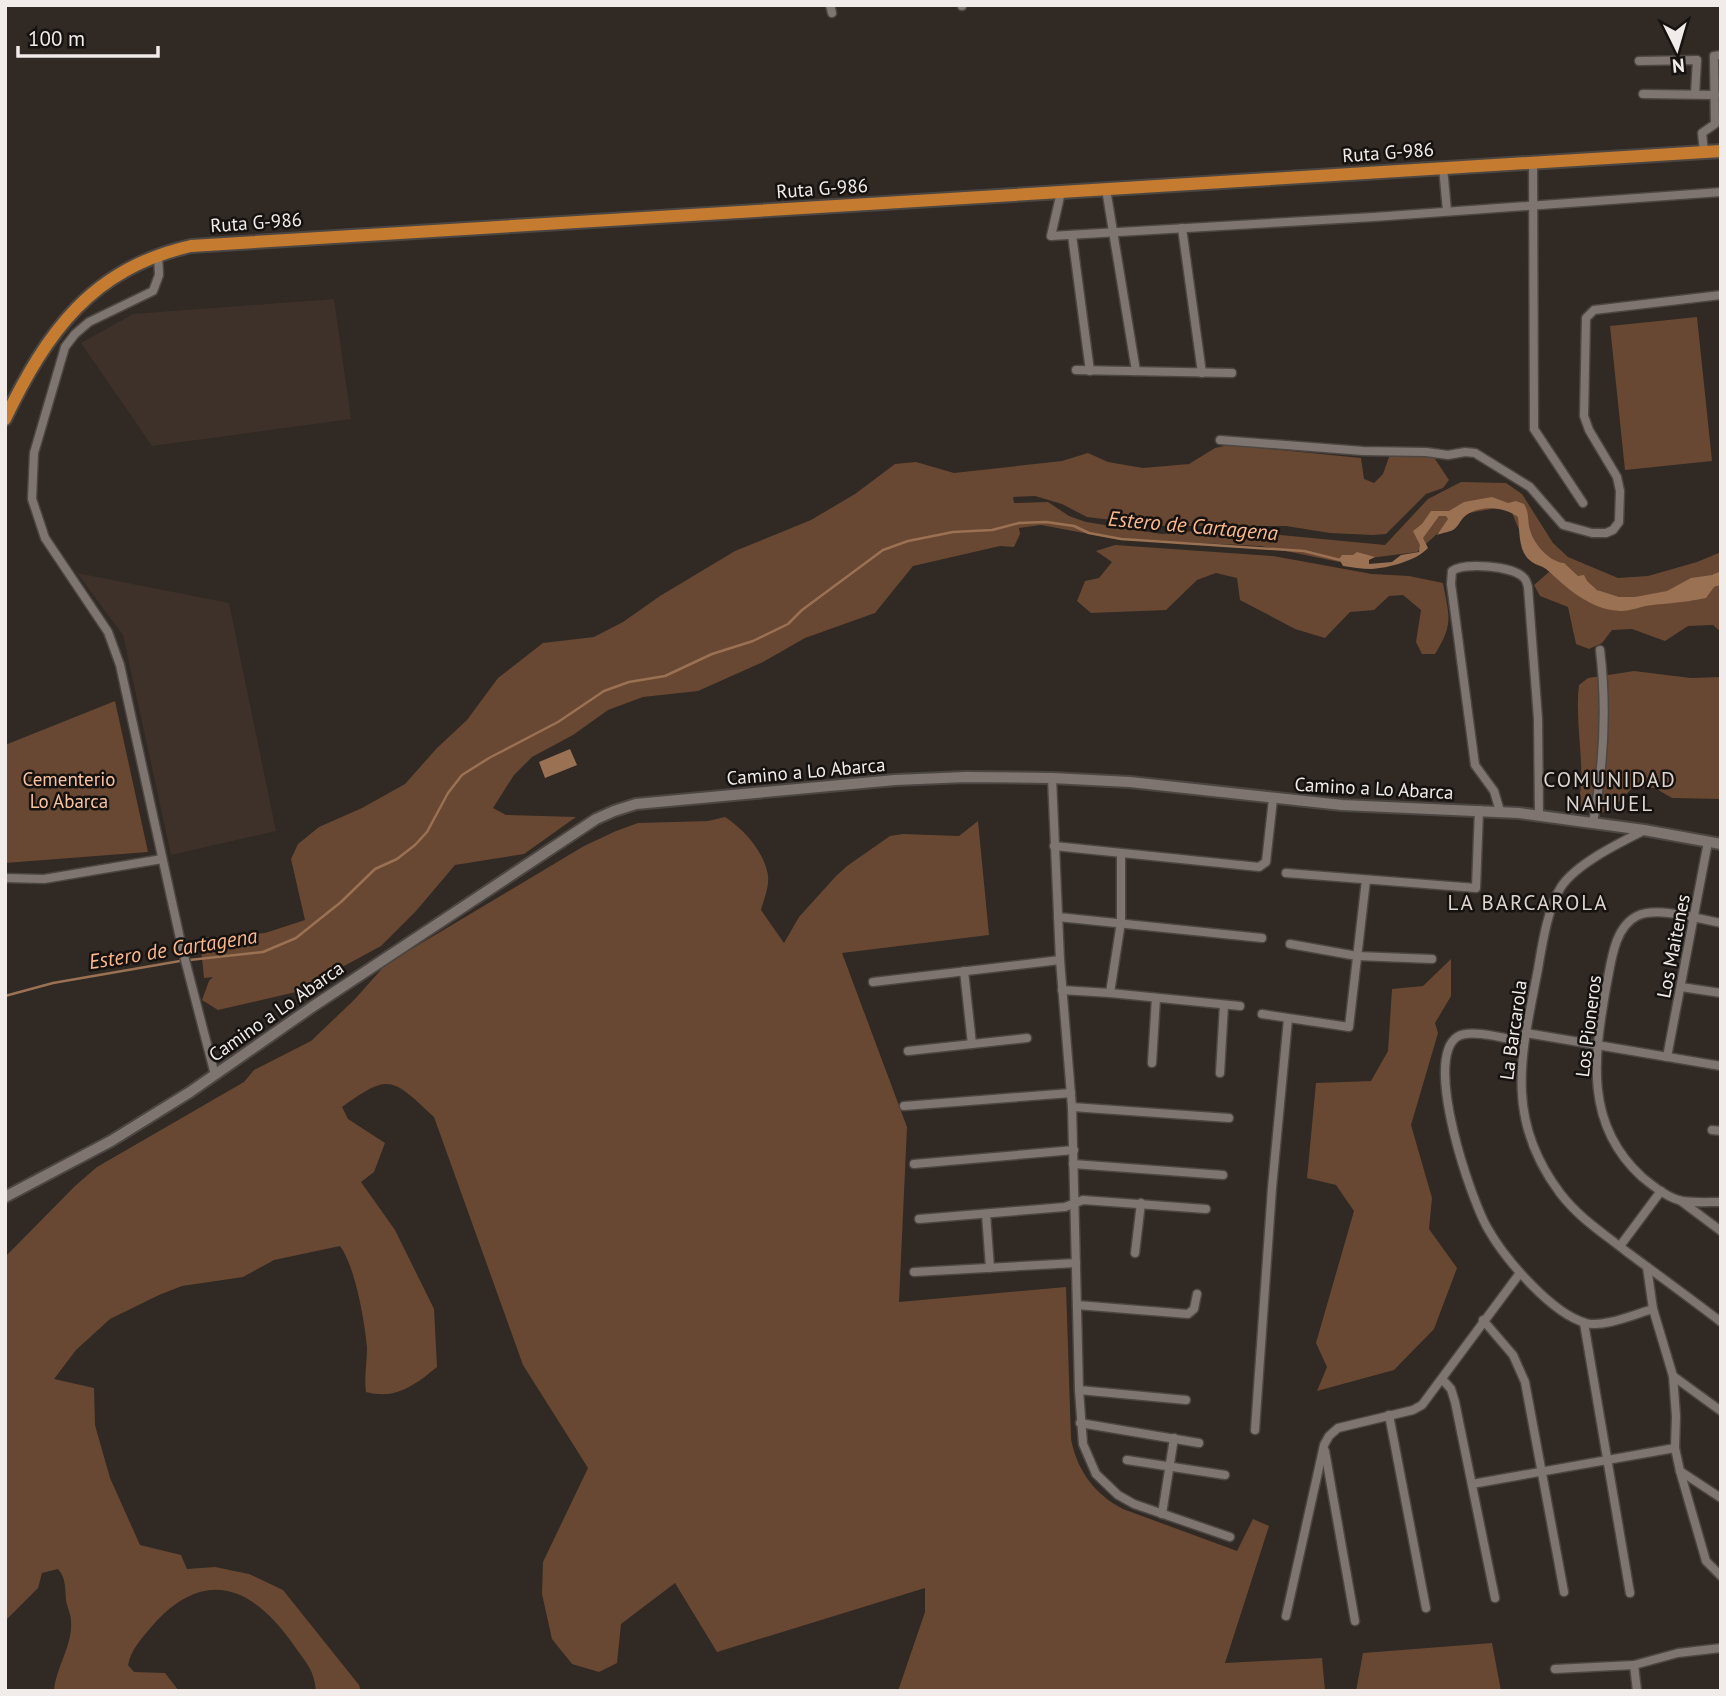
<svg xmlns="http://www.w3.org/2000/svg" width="1726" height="1696" viewBox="0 0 1726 1696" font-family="'PT Sans',sans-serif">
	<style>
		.built { fill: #3e3129 }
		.green { fill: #684832 }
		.water { fill: #9b7154 }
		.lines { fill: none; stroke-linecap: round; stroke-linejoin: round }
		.stream { stroke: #9b7154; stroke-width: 2.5 }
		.minor-casing { stroke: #4c4642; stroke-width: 11 }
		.secondary-casing { stroke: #4c4642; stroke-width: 14 }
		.primary-casing { stroke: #4c4642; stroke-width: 16 }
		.minor { stroke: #7e7570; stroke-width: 8 }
		.secondary { stroke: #7e7570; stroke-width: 10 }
		.primary { stroke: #c57c30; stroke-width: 12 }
		.labels { text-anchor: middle; stroke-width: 5; stroke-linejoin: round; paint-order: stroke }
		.street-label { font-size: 19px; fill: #f1ece9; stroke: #161210 }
		.park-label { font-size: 19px; fill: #f9c39f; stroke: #161210 }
		.water-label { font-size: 21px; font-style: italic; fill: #fbb88b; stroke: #161210 }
		.neighbourhood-label { font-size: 21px; letter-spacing: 2px; fill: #ded4ce; stroke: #161210 }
	</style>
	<rect width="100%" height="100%" fill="#302924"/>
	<g class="built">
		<polygon points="334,299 351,419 152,446 81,343 133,314"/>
		<polygon points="77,573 229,603 276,831 171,855 123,635"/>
	</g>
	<g class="green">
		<polygon points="1697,317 1712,461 1625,470 1610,326"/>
		<polygon points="1229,445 1361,458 1364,479 1374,483 1383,474 1389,457 1433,456 1449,480 1443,488 1426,494 1386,534 1373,535 1330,533 1286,526 1162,526 1087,517 1062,504 1035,496 1013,497 1014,503 1048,502 1069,516 1086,522 1162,534 1216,529 1385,545 1428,499 1461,482 1506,483 1522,494 1553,543 1568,557 1618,578 1648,576 1697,562 1721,552 1721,580 1676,595 1615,600 1528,551 1512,513 1502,507 1458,515 1417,552 1339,562 1261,546 1116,539 1041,525 1019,528 1020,534 1014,547 1000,546 913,566 875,613 805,638 763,662 698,691 643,697 608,710 573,735 532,757 514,775 493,808 506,815 576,817 524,854 455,865 416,911 381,946 296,992 218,1010 202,1000 209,981 213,977 204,978 200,938 265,933 305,920 291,859 298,844 319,827 362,808 405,784 437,748 467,720 498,678 543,643 594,637 623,622 660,596 735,551 811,520 855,494 895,464 916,462 954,473 1062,461 1088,453 1108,462 1143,468 1189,464 1215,448"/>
		<path d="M1115,545L1273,556L1372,574L1409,576L1443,583C1449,616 1454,624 1435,654H1422L1416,642L1421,610L1403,595L1389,596L1374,610L1350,612L1325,638L1295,629L1240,600L1237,578L1216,573L1197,580L1166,610L1091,613L1077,601L1085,581L1099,578L1112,562L1096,551Z"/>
		<polygon points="1549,572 1586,601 1632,609 1642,606 1695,600 1714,587 1721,585 1721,632 1713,625 1688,626 1665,641 1632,629 1612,630 1602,643 1589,649 1576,644 1568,607 1540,596 1534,585"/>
		<path d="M1634,671L1691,678L1721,677V799L1672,798L1655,788H1632L1611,810L1597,814L1578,806C1587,766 1574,725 1579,685L1588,678Z"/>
		<polygon points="115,701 148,852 5,863 5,745"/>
		<path d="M725,817C743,829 762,849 767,871C771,883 764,899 761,910L784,943L799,917L836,876L847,866L890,836L903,834L959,836L978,821L989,935L842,953L907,1127L899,1302L1066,1287L1071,1439C1077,1470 1094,1494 1123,1509L1237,1551L1253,1519L1269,1526L1225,1663L1322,1658L1325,1691H898L925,1612V1588L717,1652L675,1583L621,1624L617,1663L599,1672L572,1664L552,1639L542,1594L543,1562L588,1468L523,1365L434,1117C392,1078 390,1072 342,1107L348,1119L385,1143L374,1172L361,1182L395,1230L434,1309L437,1367C415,1385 396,1400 366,1392C364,1377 367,1363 367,1348C365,1322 355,1266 340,1246L274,1260L243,1277L182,1286L159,1295L110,1319L76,1350L54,1379L94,1388L95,1425L110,1478L140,1545L181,1555L187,1569L215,1567L249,1574L283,1590L359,1685L361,1691H316C314,1668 305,1662 293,1644C252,1586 205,1567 153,1625C142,1638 131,1649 128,1665L134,1672L165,1673L179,1691H54C56,1667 73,1645 71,1621C71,1614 67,1607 66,1600C65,1588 66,1578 58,1569L42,1573L38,1588L5,1621V1257L75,1186L97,1167L244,1082L254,1070L311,1041L354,1000L396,953L410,950L584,846L616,831L638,823L708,821Z"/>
		<polygon points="1451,959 1451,996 1435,1023 1438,1033 1411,1125 1432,1198 1429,1229 1457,1268 1434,1329 1394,1370 1317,1391 1327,1367 1316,1343 1354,1211 1336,1185 1307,1178 1316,1083 1371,1081 1388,1051 1392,989 1423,986"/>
		<polygon points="1492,1643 1501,1691 1356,1691 1363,1653"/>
	</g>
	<g class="water">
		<path d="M1492,497L1508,503L1516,501L1524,504C1530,514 1527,521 1530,530C1534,545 1550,562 1564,563L1578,576L1584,575L1587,581L1597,590L1619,597H1635L1667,591L1691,578L1712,575L1721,571V585L1714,587L1706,598C1688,602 1671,603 1653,605C1642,606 1631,611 1621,611C1590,610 1567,588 1546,569C1542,566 1536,565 1532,562C1518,553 1520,533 1518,517C1504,507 1479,504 1464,517C1460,521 1458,527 1453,530C1449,532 1442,533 1437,535L1448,519L1446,516H1439L1423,538L1428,548C1416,561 1388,568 1371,569C1362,569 1352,567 1343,566L1339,559L1342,555H1353L1357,552L1375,557L1369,560V564L1392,562L1401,555L1419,552L1420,545L1413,531L1422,524L1431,511H1449L1464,502Z"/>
		<polygon points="570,749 577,765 545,778 539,762"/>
	</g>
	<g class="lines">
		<polyline class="stream" points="5,996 53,983 180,961 263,952 296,938 341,902 375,869 397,859 415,845 427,832 448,793 462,775 489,758 558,722 604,691 629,682 665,676 712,654 753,641 788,624 802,610 883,550 908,541 953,532 992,530 1019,523 1046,522 1074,526 1089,533 1121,539 1304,551 1340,560"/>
		<g class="minor-casing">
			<g id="minor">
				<polyline points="830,5 832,13"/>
				<polyline points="962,5 962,6"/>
				<polyline points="1639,61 1697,60 1695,94"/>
				<polyline points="1643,94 1715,95"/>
				<polyline points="1704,152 1702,133 1715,124 1714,56 1721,55"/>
				<polyline points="1533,162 1534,429 1583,503"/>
				<polyline points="1443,167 1447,211"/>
				<polyline points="1106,189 1136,371"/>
				<polyline points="1061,192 1051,236 1374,217 1721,192"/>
				<polyline points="1182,228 1202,373"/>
				<polyline points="1072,235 1090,371"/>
				<polyline points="158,255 159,275 153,291 89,322 75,334 65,347 34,453 32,499 45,538 108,632 120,665 183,952 215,1075"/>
				<polyline points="1076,370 1232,373"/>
				<polyline points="1220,440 1363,451 1426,452 1448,455 1465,452 1475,453 1530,487 1563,525 1592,533 1606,533 1613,530 1619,522 1620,491 1617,477 1589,430 1584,416 1586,318 1594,310 1721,295"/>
				<polyline points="1052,778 1060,960 1072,1107 1079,1390 1083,1444 1096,1474 1118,1495 1134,1504 1230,1537"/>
				<path d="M1500,811L1494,791L1475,765L1451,584L1452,571C1464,562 1512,566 1523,577C1526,579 1527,583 1528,587L1538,719L1539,815"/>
				<path d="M1593,823C1604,765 1607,708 1600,650"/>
				<path d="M1643,831C1619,843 1576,864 1561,887C1548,907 1542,945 1538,969C1522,1053 1503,1117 1560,1193C1579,1218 1603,1233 1627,1252C1658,1275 1690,1298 1721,1322"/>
				<polyline points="1054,846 1259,867 1266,862 1273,799"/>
				<polyline points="1286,873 1476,888 1479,810"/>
				<polyline points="5,878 44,879 162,859"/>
				<polyline points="1058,917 1262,938"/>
				<path d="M1721,923C1698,919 1658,906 1637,916C1613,928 1611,965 1606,988C1594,1057 1584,1124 1642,1177C1653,1186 1669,1199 1683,1201C1695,1203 1709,1202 1721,1202"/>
				<polyline points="1290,944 1357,956 1432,959"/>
				<polyline points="964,971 972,1044"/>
				<polyline points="873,982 1060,960"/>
				<polyline points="1681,987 1721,993"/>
				<polyline points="1062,990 1110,993 1240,1006"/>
				<polyline points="1110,993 1121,922 1121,854"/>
				<polyline points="1262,1014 1349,1027 1366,880"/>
				<polyline points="1526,1033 1721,1066"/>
				<path d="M1524,1042C1507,1039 1470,1028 1457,1037C1423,1060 1471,1200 1488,1229C1505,1259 1552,1314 1586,1323C1603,1328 1635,1314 1653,1309"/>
				<polyline points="908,1051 1027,1038"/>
				<polyline points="1667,1057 1708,842"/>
				<polyline points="1152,1063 1156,998"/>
				<polyline points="1220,1073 1224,1005"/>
				<polyline points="904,1106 1071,1093"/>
				<polyline points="1072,1107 1229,1118"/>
				<polyline points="1712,1130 1721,1131"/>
				<polyline points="914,1164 1074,1150"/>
				<polyline points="1073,1164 1223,1175"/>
				<polyline points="1681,1201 1721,1231"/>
				<polyline points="986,1214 990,1268"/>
				<polyline points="919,1219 1065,1207 1083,1200 1206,1209"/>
				<polyline points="1620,1246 1661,1191"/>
				<polyline points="1135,1253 1141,1203"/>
				<polyline points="1647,1267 1653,1309 1673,1376 1676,1416 1675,1448 1680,1471 1706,1561 1721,1576"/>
				<polyline points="914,1272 1076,1263"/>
				<polyline points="1077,1305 1188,1314 1194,1309 1197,1294"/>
				<polyline points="1483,1320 1513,1355 1525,1382 1564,1592"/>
				<polyline points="1584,1323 1630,1593"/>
				<polyline points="1673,1376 1721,1411"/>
				<polyline points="1443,1380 1451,1389 1455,1402 1495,1598"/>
				<polyline points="1079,1390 1186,1400"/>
				<polyline points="1389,1415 1426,1608"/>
				<polyline points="1080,1423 1199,1443"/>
				<polyline points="1255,1430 1272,1188 1288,1019"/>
				<polyline points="1325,1451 1355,1621"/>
				<polyline points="1127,1460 1225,1475"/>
				<polyline points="1680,1471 1721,1498"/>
				<polyline points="1472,1484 1675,1448"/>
				<polyline points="1162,1514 1174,1438"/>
				<polyline points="1286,1616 1324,1445 1329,1436 1338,1428 1413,1410 1422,1405 1520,1273"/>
				<polyline points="1634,1665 1637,1691"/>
				<polyline points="1555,1669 1634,1665 1678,1653 1721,1648"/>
			</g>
		</g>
		<g class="secondary-casing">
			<polyline id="secondary" points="5,1197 111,1141 190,1092 312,1007 596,819 614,811 636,804 895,780 966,777 1052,778 1130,782 1342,805 1519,813 1644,830 1721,844"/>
		</g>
		<g class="primary-casing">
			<path id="primary" d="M5,419C47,332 92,268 191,246L1721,151"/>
		</g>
		<use href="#minor" class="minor"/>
		<use href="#secondary" class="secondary"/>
		<use href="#primary" class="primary"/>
	</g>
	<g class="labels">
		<g class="street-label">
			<text transform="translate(1388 152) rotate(-4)" y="7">Ruta G-986</text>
			<text transform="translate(822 188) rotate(-4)" y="7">Ruta G-986</text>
			<text transform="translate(256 222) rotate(-4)" y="7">Ruta G-986</text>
			<text transform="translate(806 771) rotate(-5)" y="7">Camino a Lo Abarca</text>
			<text transform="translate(1374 788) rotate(3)" y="7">Camino a Lo Abarca</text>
			<text transform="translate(1673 946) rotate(-79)" y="7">Los Maitenes</text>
			<text transform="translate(276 1011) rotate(-35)" y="7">Camino a Lo Abarca</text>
			<text transform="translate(1588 1026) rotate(-83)" y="7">Los Pioneros</text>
			<text transform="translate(1513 1030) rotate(-82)" y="7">La Barcarola</text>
		</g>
		<g class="park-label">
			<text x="69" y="786">Cementerio<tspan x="69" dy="22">Lo Abarca</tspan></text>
		</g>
		<g class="water-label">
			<text transform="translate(1193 526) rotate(5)" y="7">Estero de Cartagena</text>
			<text transform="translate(173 949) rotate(-9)" y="7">Estero de Cartagena</text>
		</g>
		<g class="neighbourhood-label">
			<text x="1610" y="787">COMUNIDAD<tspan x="1610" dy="24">NAHUEL</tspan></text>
			<text x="1528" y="910">LA BARCAROLA</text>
		</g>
	</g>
	<rect width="1726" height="1696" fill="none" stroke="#f1ece9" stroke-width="14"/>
	<g transform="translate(1677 49) rotate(175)" stroke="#161210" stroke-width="5" paint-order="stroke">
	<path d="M0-5L12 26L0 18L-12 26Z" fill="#f1ece9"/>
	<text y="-10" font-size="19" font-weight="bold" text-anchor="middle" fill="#f1ece9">N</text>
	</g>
	<path d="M18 46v10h140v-10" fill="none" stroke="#f1ece9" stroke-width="3.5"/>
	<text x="28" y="46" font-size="21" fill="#f1ece9" stroke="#161210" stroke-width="5" paint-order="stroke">100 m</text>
</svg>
